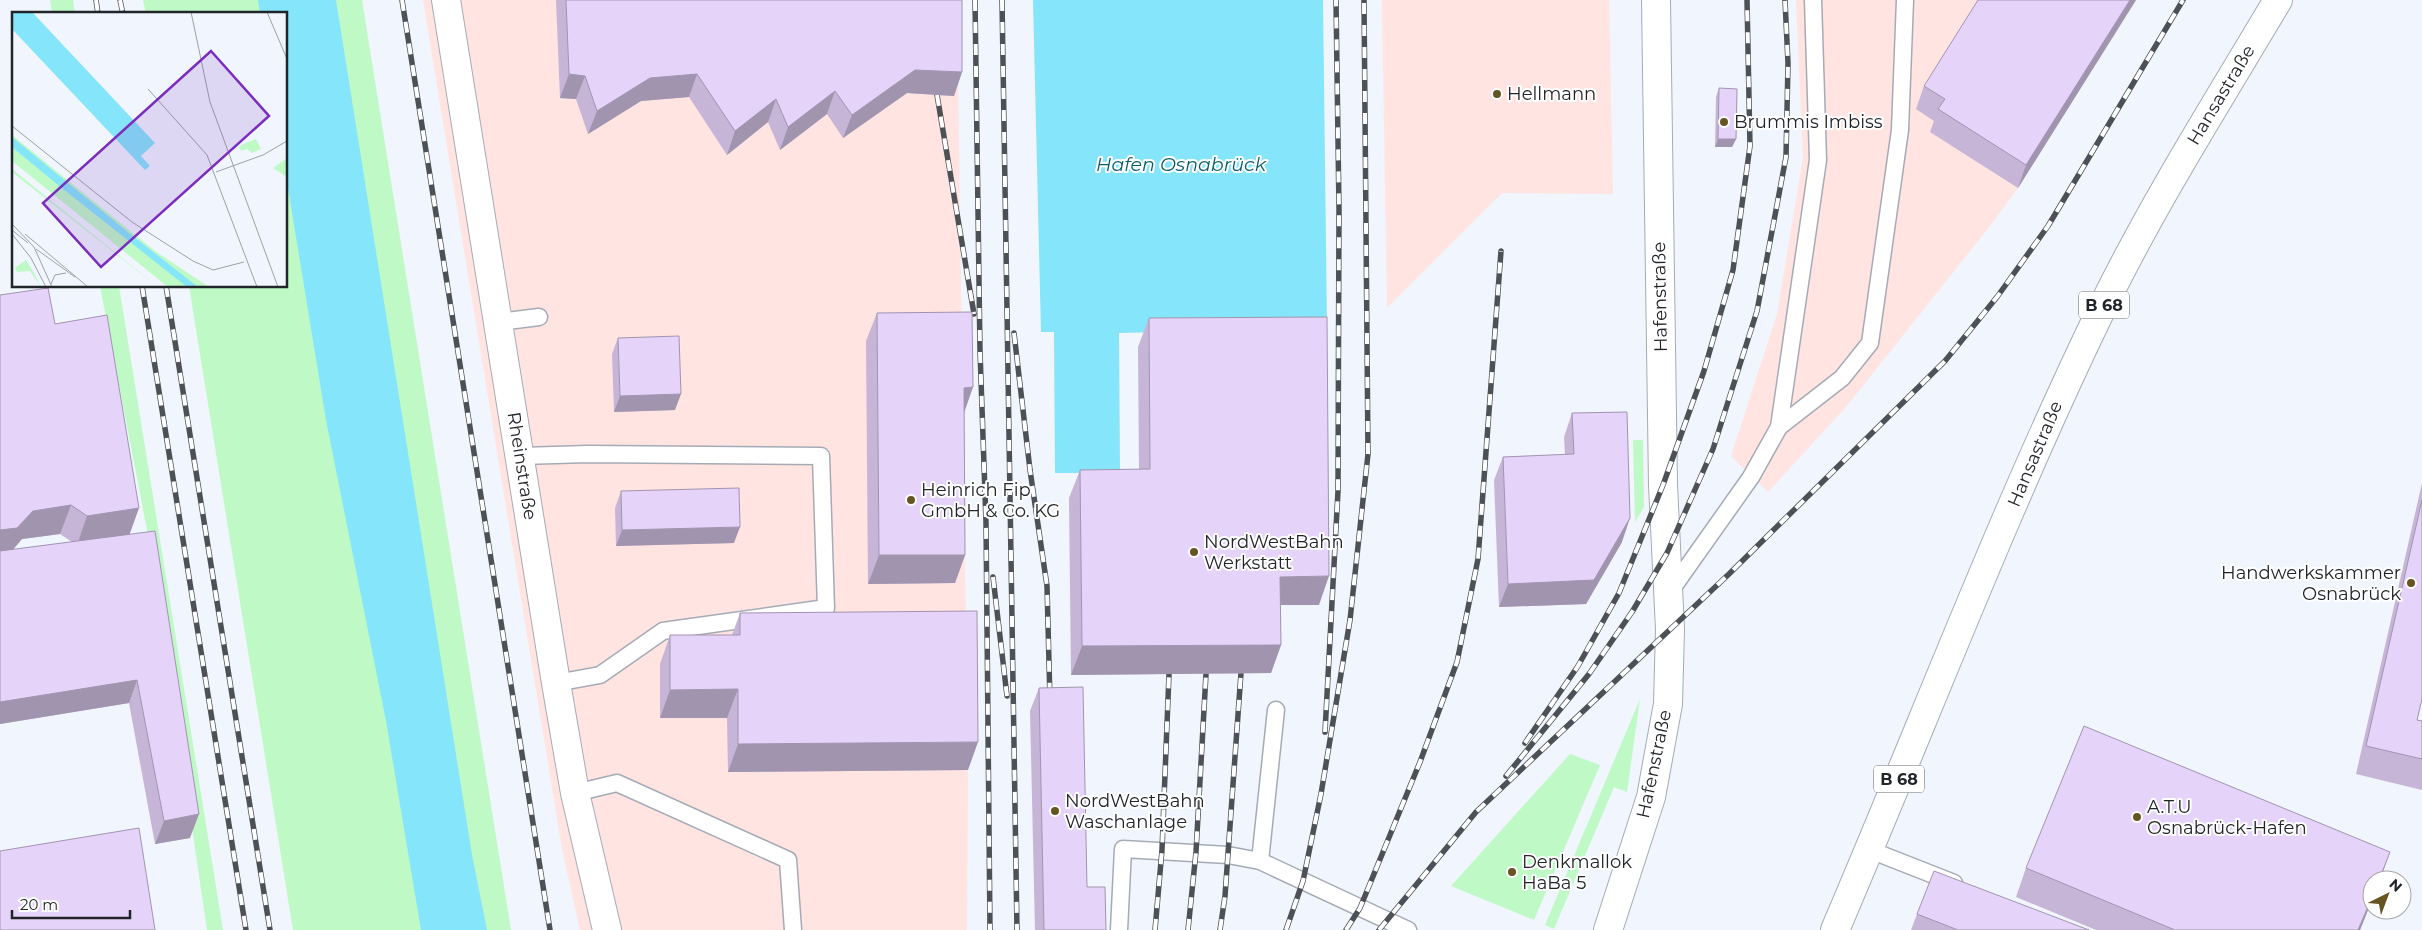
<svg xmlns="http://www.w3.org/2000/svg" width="2422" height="930" viewBox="0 0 2422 930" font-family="Montserrat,sans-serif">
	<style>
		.industrial { fill: #ffe4e1 }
		.green { fill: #bff9c6 }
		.water { fill: #85e5fa }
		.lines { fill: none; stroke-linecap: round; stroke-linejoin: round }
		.lane-casing { stroke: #a5abb6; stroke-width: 19 }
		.street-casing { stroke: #a5abb6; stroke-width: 30 }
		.primary-casing { stroke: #a5abb6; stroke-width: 30 }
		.lane { stroke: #fff; stroke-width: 16 }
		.street { stroke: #fff; stroke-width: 28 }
		.primary { stroke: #fff; stroke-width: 28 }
		.rail-casing { stroke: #4d5156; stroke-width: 5.5 }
		.rail { stroke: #fff; stroke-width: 4; stroke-dasharray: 11; stroke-linecap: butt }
		.wall { fill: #c6b5d7; fill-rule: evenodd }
		.shaded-wall { fill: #a194af }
		.building { fill: #e6d3fa; stroke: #a194af }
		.poi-dot { fill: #665421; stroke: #fff; stroke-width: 2 }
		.labels { text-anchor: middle; stroke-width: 4; stroke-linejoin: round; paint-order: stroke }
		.shield { fill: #fff; stroke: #646668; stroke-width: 1 }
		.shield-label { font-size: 16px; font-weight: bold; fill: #212428 }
		.poi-label { font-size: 18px; fill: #212428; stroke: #fff; text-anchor: start }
		.street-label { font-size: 18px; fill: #212428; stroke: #fff }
		.water-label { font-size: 19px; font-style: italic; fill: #0b5e6d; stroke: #fff }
		.inset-road { fill: none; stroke: #9da1a8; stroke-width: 1 }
		.view { fill: #7b2cbf; fill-opacity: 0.15; stroke: #7b2cbf; stroke-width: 2.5 }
		.inset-edge { fill: none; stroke: #212428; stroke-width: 2.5 }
	</style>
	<rect width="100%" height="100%" fill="#f0f5fe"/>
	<g class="industrial">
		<polygon points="423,0 957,0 968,771 967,930 580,930 562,849"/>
		<polygon points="1382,0 1609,0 1613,194 1502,193 1387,308"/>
		<polygon points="1796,0 2136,0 2018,188 1990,226 1846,407 1768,492 1731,456 1777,314 1803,158"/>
	</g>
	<g class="green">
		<polygon points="50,0 73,0 75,14 52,14"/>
		<polygon points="143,0 362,0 511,930 293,930 189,286 286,286 286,14 146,14"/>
		<polygon points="100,286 119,286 223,930 207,930 152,556"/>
		<polygon points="1633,440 1643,440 1644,507 1635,522"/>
		<polygon points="1640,699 1627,792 1614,787 1554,929 1545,925"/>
		<polygon points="1570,754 1600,765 1534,920 1451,886"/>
	</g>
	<g class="water">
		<polygon points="258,0 336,0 472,855 487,930 421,930 386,721 326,420 286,176 286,14 260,14"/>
		<polygon points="1033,0 1323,0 1327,328 1119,333 1120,473 1055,473 1054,332 1041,332"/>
	</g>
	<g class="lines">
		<g class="lane-casing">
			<g id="lane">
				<polyline points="499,322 539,317"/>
				<polyline points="1779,427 1842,378 1870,343 1900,130 1905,0"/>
				<polyline points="521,456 588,454 821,456 826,608 663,631 600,675 556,683"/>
				<polyline points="1669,593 1751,477 1779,427 1818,160 1813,0"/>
				<polyline points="575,793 617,783 788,860 793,930"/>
				<polyline points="1870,850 1954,883"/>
				<polyline points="1260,861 1276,710"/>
				<polyline points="1119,930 1123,849 1228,855 1260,861 1408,930"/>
			</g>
		</g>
		<g class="street-casing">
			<g id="street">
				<polyline points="446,0 556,683 575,793 607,930"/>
				<polyline points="1608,930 1651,797 1668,704 1670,629 1663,485 1656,0"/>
			</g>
		</g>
		<g class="primary-casing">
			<path id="primary" d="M1835,930C1924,722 2004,510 2103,306C2155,200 2218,101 2278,0"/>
		</g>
		<use href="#lane" class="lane"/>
		<use href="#street" class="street"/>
		<use href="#primary" class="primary"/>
		<g class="rail-casing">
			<g id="rail">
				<polyline points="96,0 98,14"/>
				<polyline points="120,0 123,14"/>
				<polyline points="402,0 550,930"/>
				<polyline points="975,0 980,351 986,522 990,930"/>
				<polyline points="1002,0 1017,930"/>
				<polyline points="937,95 974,314"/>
				<polyline points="142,286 246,930"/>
				<polyline points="166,286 270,930"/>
				<polyline points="1014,333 1030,470 1047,586 1050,701"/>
				<polyline points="993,577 1007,696"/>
				<polyline points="1325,732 1338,491 1339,210 1336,0"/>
				<polyline points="1525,743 1578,666 1619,593 1663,485 1704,371 1733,270 1750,146 1747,0"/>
				<polyline points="1506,776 1589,674 1632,612 1667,553 1713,449 1757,311 1786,157 1788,63 1785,0"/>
				<polyline points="1155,930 1162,850 1169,674"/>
				<polyline points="1188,930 1196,852 1206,674"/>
				<polyline points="1220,930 1225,896 1241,673"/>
				<polyline points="1286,930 1303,881 1321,794 1350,620 1368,454 1364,0"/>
				<polyline points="1346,930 1360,908 1420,762 1457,662 1478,559 1501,251"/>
				<polyline points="1379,930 1476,812 1729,574 1945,361 1997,297 2048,226 2183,0"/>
			</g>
		</g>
		<use href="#rail" class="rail"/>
	</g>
	<g class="wall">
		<polygon points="556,0 962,0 962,72 954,96 907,93 843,138 827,114 780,150 768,122 727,155 689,97 641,101 588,134 576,99 560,98"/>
		<polygon points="2136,0 2018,188 1930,132 1934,121 1916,109 1924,86"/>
		<polygon points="1719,88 1736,139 1732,147 1715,147 1716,97"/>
		<path d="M0,295L55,324L129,534L190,838L155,844L129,703L0,724ZM60,534L72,542L13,550L22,539Z"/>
		<polygon points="877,313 973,387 964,411 965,555 955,583 868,584 866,341"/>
		<polygon points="1149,318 1319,605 1280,605 1281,645 1271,673 1071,675 1069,498 1080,470 1139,470 1138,347"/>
		<polygon points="618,338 675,410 614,412 612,354"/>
		<polygon points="1572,413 1622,542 1586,604 1499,607 1494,480 1503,457 1565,455 1564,437"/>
		<polygon points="2422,483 2422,699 2417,720 2422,721 2422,790 2356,774"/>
		<polygon points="621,491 734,543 616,546 615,508"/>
		<polygon points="740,613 968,770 728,772 727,718 660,718 660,664 670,635 732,635"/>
		<polygon points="1039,688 1087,887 1106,930 1035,930 1030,711"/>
		<polygon points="2026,868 2372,880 2372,900 2360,930 2096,930 2016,897"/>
		<polygon points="1917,914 2089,930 1911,930"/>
	</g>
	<g class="shaded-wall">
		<polygon points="2130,0 2136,0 2018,188 2026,165"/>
		<polygon points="915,70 962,72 954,96 907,93 843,138 852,115"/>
		<polygon points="569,74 585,76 576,99 560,98"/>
		<polygon points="697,74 689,97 641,101 588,134 597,111 650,78"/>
		<polygon points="835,91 827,114 780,150 788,127"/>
		<polygon points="776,99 768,122 727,155 735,131"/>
		<polygon points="1718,139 1736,139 1732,147 1715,147"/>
		<polygon points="973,387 963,416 964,388"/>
		<polygon points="681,394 675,410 614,412 620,396"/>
		<polygon points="71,505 60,534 22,539 7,556 0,557 0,530 33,511"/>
		<polygon points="139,508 129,536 77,545 87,516"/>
		<polygon points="1630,518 1622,542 1586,604 1499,607 1508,584"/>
		<polygon points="740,527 734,543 616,546 622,530"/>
		<polygon points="879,555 965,555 955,583 868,584"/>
		<polygon points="1329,576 1319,605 1270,605 1280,577"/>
		<polygon points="1281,645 1271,673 1071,675 1082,646"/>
		<polygon points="137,680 129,703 0,724 0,702"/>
		<polygon points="738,689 727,718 660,718 670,690"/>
		<polygon points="978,742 968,770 728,772 738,744"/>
		<polygon points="199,814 190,838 155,844 164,821"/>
		<polygon points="2390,852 2380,880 2379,880"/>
		<polygon points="2372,897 2372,900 2360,930 2358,930"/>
	</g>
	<g class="building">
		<polygon points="566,0 962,0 962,72 915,70 852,115 835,91 788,127 776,99 735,131 697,74 650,78 597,111 585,76 569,74"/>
		<polygon points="1978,0 2130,0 2026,165 1938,109 1945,99 1924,86"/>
		<polygon points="1719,88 1737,89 1736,139 1718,139"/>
		<polygon points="48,288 55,324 107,315 139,508 87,516 71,505 33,511 17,528 0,530 0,295"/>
		<polygon points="972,312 973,387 964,388 965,555 879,555 877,313"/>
		<polygon points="1327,317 1329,576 1280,577 1281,645 1082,646 1080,470 1150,469 1149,318"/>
		<polygon points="679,336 681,394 620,396 618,338"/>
		<polygon points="1627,412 1630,518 1594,580 1508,584 1503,457 1574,454 1572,413"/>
		<polygon points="739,488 740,527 622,530 621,491"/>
		<polygon points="2422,500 2422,699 2417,720 2422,721 2422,759 2366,746"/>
		<polygon points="155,531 199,814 164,821 137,680 0,702 0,551"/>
		<polygon points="977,611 978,742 738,744 738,689 670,690 670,635 740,635 740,613"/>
		<polygon points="1083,687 1087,887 1105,887 1106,930 1044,930 1039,688"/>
		<polygon points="2084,726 2390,852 2379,880 2372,880 2372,897 2358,930 2175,930 2026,868"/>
		<polygon points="139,828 155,930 0,930 0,851"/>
		<polygon points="1934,871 2089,930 1958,930 1917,914"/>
	</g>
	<g class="poi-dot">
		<circle cx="1497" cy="94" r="5"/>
		<circle cx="1724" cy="122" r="5"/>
		<circle cx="911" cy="500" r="5"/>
		<circle cx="1194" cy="552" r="5"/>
		<circle cx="2411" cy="583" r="5"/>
		<circle cx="1055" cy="811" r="5"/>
		<circle cx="2137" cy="817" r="5"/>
		<circle cx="1512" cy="872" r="5"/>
	</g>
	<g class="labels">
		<g class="shield">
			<rect x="2079" y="291.5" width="50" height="27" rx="4"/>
			<rect x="1874" y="765.5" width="50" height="27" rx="4"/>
		</g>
		<g class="shield-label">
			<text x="2104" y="311">B 68</text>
			<text x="1899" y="785">B 68</text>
		</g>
		<g class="poi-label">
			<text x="1507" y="100">Hellmann</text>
			<text x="1734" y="128">Brummis Imbiss</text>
			<text x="921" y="496">Heinrich Fip<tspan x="921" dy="21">GmbH &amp; Co. KG</tspan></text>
			<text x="1204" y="548">NordWestBahn<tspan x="1204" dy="21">Werkstatt</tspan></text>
			<text x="2401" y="579" text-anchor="end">Handwerkskammer<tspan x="2401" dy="21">Osnabrück</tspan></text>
			<text x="1065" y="807">NordWestBahn<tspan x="1065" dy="21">Waschanlage</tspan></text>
			<text x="2147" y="813">A.T.U<tspan x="2147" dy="21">Osnabrück-Hafen</tspan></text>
			<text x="1522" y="868">Denkmallok<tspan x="1522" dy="21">HaBa 5</tspan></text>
		</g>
		<g class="street-label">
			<text transform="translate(2221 95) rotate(-59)" y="6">Hansastraße</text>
			<text transform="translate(1660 297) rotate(-91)" y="6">Hafenstraße</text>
			<text transform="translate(2035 454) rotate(-67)" y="6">Hansastraße</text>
			<text transform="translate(522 466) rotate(81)" y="6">Rheinstraße</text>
			<text transform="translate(1654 764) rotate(-78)" y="6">Hafenstraße</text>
		</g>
		<g class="water-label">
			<text x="1181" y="171">Hafen Osnabrück</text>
		</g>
	</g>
	<g transform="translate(12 12)">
		<rect width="275" height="275" fill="#f0f5fe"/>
		<path d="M0,123L143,239L197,275H156L0,149ZM244,127L249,137L240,141L235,137L229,139L227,134ZM275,146V165L261,156ZM0,157L125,258L146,275L0,160ZM14,248L22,261L29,275L18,259L5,260L3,256Z" fill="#bff9c6"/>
		<path d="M0,0H20L143,131L129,144L138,154L133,158L0,17ZM0,125L117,221L186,275H175L46,173L0,135Z" fill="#85e5fa"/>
		<path class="inset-road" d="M179,0L198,90L266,275M255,0L275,47M136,77L195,143L245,275M0,114L120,210L181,249L201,258L232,250M204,160L251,143L275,129M0,212L22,235L40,275M0,218L16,231M0,222L19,246L34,275M13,222L76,275M24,237L63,265M39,272L43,263L54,261"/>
		<path class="view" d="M199,39L257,104L89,255L31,191Z"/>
		<rect width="275" height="275" class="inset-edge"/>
	</g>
	<g transform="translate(2387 895) rotate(42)"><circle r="24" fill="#ffffff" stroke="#a6a7a9"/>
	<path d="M0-4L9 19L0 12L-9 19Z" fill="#665421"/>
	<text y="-8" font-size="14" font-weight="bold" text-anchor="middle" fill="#212428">N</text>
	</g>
	<path d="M12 910v8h118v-8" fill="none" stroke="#212428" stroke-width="2.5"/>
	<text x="20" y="910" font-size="15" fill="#212428" stroke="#ffffff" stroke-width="4" paint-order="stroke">20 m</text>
</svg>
